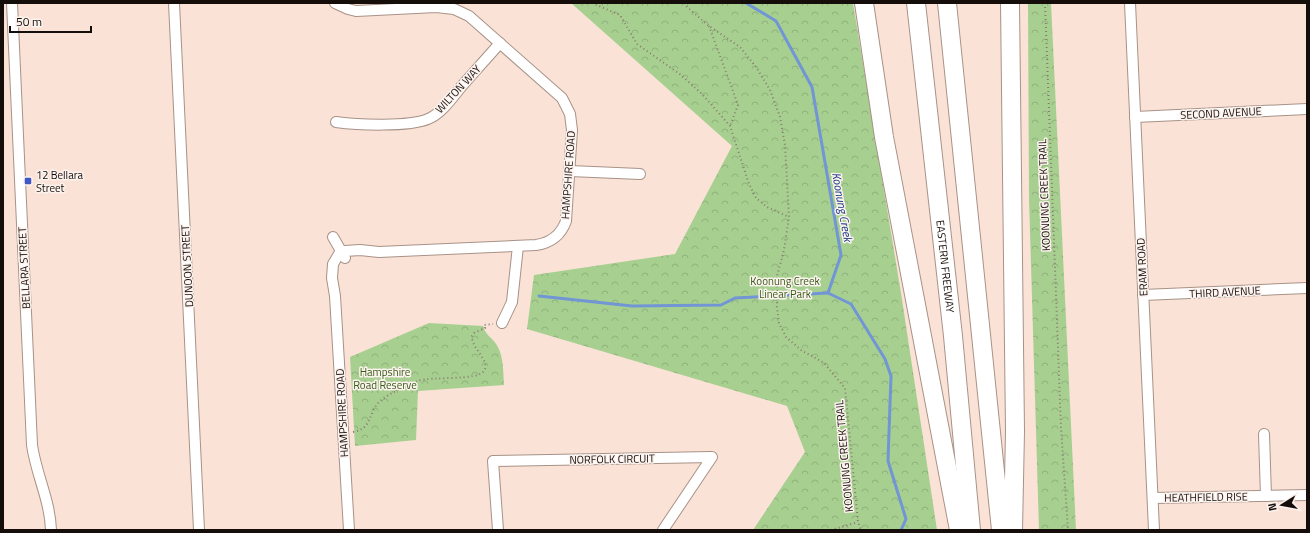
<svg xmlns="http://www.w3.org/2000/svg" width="1310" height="533" viewBox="0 0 1310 533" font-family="'Titillium Web',sans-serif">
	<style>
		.park { fill: url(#park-crowns) }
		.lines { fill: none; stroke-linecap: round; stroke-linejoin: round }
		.stream { stroke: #7295d5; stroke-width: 3 }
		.minor-casing { stroke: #a89287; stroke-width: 12 }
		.motorway-casing { stroke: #a89287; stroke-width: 20 }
		.path { stroke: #8a7a72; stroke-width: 2; stroke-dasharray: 1 3; stroke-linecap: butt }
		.minor { stroke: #fff; stroke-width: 10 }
		.motorway { stroke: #fff; stroke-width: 18 }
		.poi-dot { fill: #3f56c9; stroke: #fcf2ee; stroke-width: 1.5 }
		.labels { text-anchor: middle; stroke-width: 3; stroke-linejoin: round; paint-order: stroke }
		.street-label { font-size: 11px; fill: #150d09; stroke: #fcf2ee }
		.poi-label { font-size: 11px; fill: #150d09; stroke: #fcf2ee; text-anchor: start }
		.park-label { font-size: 11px; fill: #365c18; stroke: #fcf2ee }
		.water-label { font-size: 12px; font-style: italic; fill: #103681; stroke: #fcf2ee }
	</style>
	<defs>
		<pattern id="park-crowns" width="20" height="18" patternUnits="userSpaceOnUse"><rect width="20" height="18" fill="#a7d090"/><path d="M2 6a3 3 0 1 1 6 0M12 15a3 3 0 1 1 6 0" fill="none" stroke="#8fb17b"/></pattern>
	</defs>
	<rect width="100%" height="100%" fill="#fae2d6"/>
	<g class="park">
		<polygon points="571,3 853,3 901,293 937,530 753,530 805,452 787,406 527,329 534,275 675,254 732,146"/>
		<polygon points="1028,3 1051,3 1076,530 1039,530 1029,199"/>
		<path d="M429,323L483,326C485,333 489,336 494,341C504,353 503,370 504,385L418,391L416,440L355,446L350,357Z"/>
	</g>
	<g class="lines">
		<g class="stream">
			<polyline points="746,3 776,21 812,87 841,255 828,293 851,304 885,359 891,376 888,461 906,519 901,530"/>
			<polyline points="539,296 632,306 721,305 735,298 828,293"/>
		</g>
		<g class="minor-casing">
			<g id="minor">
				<path d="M12,3L32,445C36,474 50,500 51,530"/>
				<polyline points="174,3 199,530"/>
				<path d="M335,3L348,9L356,11L436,7L454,9L469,16L562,98L570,114L572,130L566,221C561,235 550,243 536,245L379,252L360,250L345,251L339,254L333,264L332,278L335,296L349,530"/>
				<polyline points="1130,3 1154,530"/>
				<polyline points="1135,117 1307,109"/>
				<path d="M336,122C358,125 409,127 428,119C442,113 452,98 461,87C474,72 487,58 500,43"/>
				<polyline points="570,171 640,174"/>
				<polyline points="333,237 345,258"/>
				<polyline points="1143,295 1307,288"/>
				<polyline points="502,323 512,302 518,246"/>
				<polyline points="1264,434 1266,496"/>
				<polyline points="1153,498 1307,495"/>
				<polyline points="498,530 493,461 712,457 663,530"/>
			</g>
		</g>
		<g class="motorway-casing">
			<g id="motorway">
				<polyline points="864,3 884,137 959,530"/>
				<path id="s1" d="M916,3L953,336L971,530"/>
				<polyline points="947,3 1001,530"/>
				<polyline points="1010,3 1015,431 1013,530"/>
			</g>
		</g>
		<g class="path">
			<polyline points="592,3 620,15 637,44 681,75 703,95 730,126 749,184 756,198 767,207 789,217"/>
			<polyline points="684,3 687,7 709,26 740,47 756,67 770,90 780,117 785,145 789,217 784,250 777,276 777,308 779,323 786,337 801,350 824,363 845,388 858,522 861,530"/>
			<polyline points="1045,3 1061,428 1068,530"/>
			<polyline points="709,26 738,105 730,126"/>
			<path d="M353,432C373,429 368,412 380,401C388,394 408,385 418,381C432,376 477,381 484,371C491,361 471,348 472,336L474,333L485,328L484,325L493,324"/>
			<polyline points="831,530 858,522"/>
		</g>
		<use href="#minor" class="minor"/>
		<use href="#motorway" class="motorway"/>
	</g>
	<rect class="poi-dot" x="24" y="177" width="8" height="8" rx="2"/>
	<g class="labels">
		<g class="street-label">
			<text transform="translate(458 89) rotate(-47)" y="4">WILTON WAY</text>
			<text transform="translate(1221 113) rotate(-3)" y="4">SECOND AVENUE</text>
			<text transform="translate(568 175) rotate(-86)" y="4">HAMPSHIRE ROAD</text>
			<text transform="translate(1044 195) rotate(-92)" y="4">KOONUNG CREEK TRAIL</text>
			<text transform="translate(187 266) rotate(-93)" y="4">DUNOON STREET</text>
			<text dy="4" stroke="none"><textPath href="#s1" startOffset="265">EASTERN FREEWAY</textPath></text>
			<text transform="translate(1142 267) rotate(-93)" y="4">ERAM ROAD</text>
			<text transform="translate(24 268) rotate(-93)" y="4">BELLARA STREET</text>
			<text transform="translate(1225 292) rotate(-3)" y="4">THIRD AVENUE</text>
			<text transform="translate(342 413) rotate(-93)" y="4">HAMPSHIRE ROAD</text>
			<text transform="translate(844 456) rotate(-95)" y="4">KOONUNG CREEK TRAIL</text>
			<text transform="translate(612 459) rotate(-1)" y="4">NORFOLK CIRCUIT</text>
			<text transform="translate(1206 497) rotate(-1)" y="4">HEATHFIELD RISE</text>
		</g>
		<g class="poi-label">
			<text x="36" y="179">12 Bellara<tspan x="36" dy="13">Street</tspan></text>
		</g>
		<g class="park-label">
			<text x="785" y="285">Koonung Creek<tspan x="785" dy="13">Linear Park</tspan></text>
			<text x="385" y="376">Hampshire<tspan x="385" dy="13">Road Reserve</tspan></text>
		</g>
		<g class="water-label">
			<text transform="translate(842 207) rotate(80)" y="4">Koonung Creek</text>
		</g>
	</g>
	<rect width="1310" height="533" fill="none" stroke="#150d09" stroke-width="8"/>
	<g transform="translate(1282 505) rotate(259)" stroke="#fcf2ee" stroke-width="3" paint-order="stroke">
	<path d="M0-3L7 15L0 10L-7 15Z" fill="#150d09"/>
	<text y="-6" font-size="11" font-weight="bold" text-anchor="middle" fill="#150d09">N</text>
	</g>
	<path d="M10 26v6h81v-6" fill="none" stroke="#150d09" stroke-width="2"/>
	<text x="16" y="26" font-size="12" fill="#150d09" stroke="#fcf2ee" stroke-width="3" paint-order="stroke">50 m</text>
</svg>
